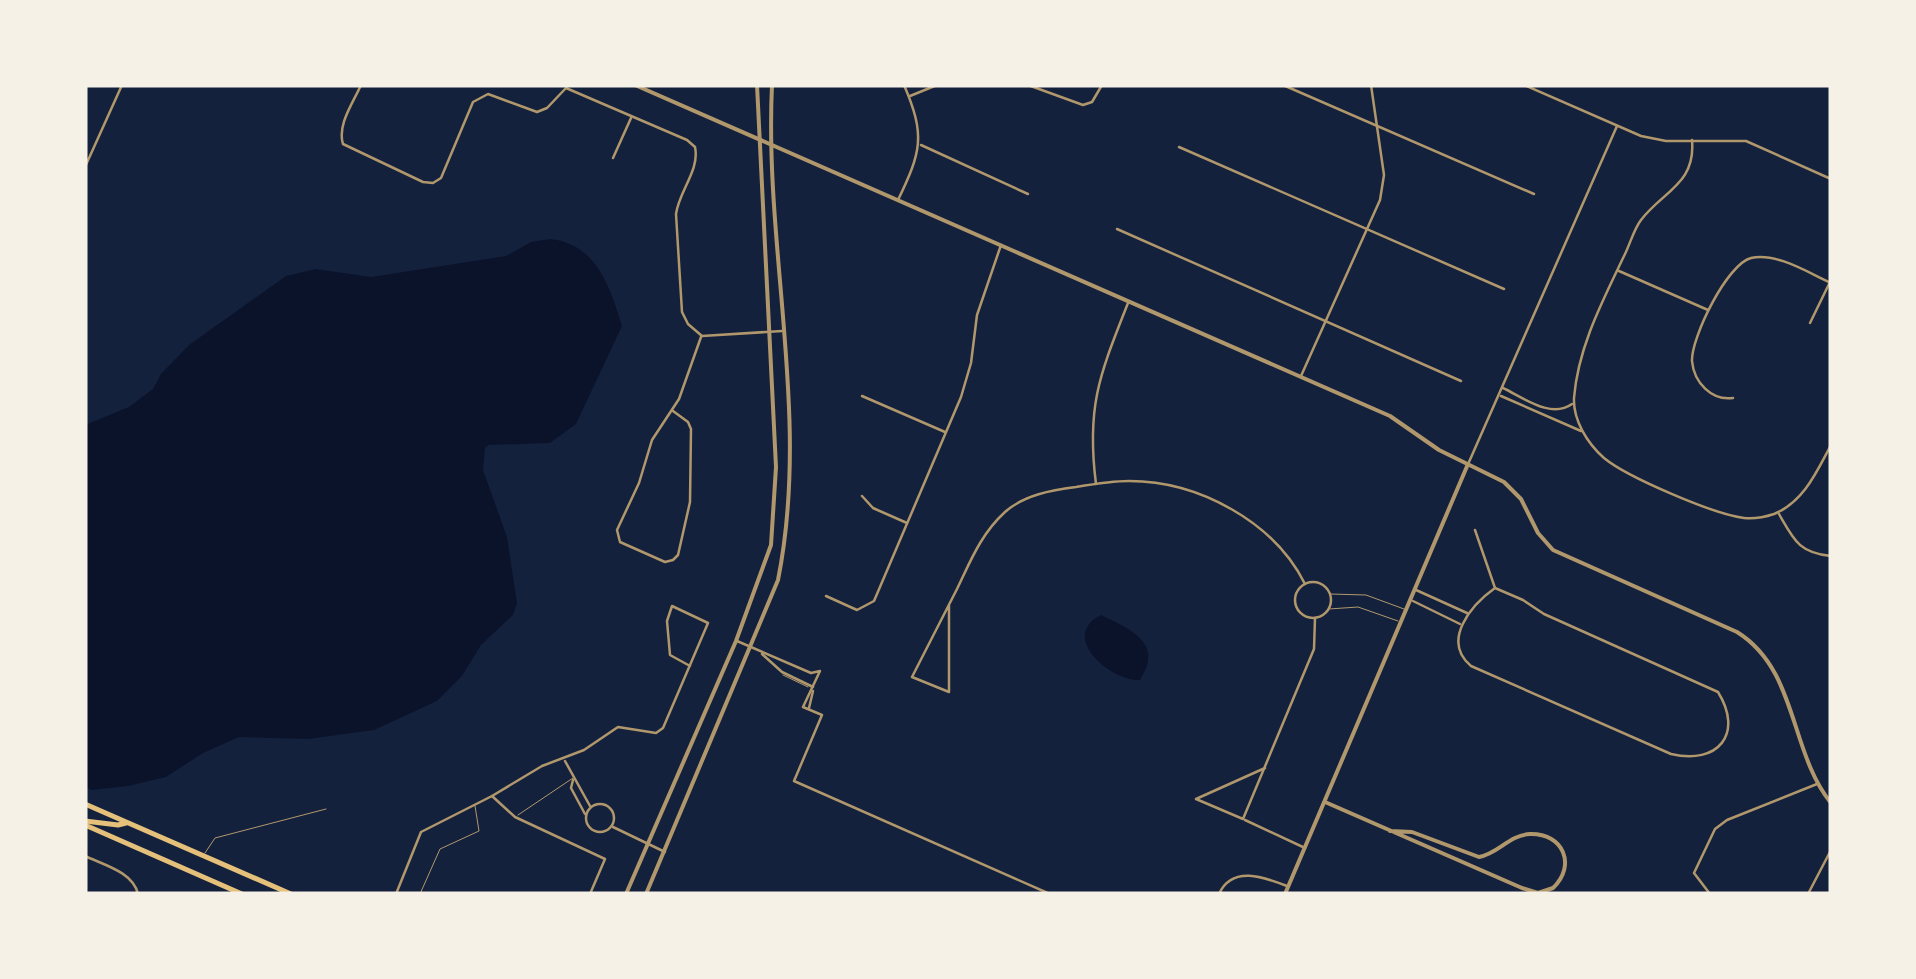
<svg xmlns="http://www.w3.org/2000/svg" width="1916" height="979" viewBox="0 0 1916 979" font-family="'Open Sans',sans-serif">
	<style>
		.water { fill: #0b132b }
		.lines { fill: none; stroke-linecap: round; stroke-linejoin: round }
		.service { stroke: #b1986c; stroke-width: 1 }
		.minor { stroke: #b1986c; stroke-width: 2.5 }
		.tertiary { stroke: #b1986c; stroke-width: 4 }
		.trunk { stroke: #e5c07b; stroke-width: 5 }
	</style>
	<rect width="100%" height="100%" fill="#14213d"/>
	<g class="water">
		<path d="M550,239C597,244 610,287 622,326L576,424L550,443L489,445L485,448L483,470L507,537L517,603L513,615L481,645L462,676L437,701L374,730L308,739L239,737L203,753L166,777L128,786L92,790L85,787V425L129,407L153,389L161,374L189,345L286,276L316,269L371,277L506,256L531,242Z"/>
		<path d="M1101,615C1130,629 1165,643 1140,680C1111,682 1058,636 1101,615Z"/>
	</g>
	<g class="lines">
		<g class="service">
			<polyline points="1330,594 1366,595 1404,609"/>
			<polyline points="1329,609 1358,607 1398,621"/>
			<polyline points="783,675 808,687"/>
			<polyline points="518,815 573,778"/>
			<polyline points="205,853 215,838 326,809"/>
			<polyline points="420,894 440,849 479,831 475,806"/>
		</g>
		<g class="minor">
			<path d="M361,85C353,103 337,125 343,144L423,182L433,183L441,178L473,102L488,94L537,112L547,108L566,88L687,140L695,147C700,170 679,191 676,214L682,312L688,324L702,336L782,331"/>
			<polyline points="1028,85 1083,105 1092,102 1102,85"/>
			<polyline points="1283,85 1534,194"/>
			<polyline points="1524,85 1641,136 1666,141 1746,141 1831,179"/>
			<polyline points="910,96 937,85"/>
			<path d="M1692,140C1696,184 1663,191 1641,220C1634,229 1630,244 1625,254C1603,300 1578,347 1574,398C1573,420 1587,443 1604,458C1627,477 1713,514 1744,518C1753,519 1765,517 1774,514C1804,502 1817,471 1831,445"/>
			<polyline points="921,145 1028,194"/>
			<polyline points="1179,147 1504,289"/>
			<polyline points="613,158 631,118"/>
			<polyline points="85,167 122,85"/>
			<path d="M898,200C921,152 926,136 904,85"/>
			<polyline points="1117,229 1461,381"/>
			<polyline points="1619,271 1708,310"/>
			<polyline points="1810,323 1829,284"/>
			<polyline points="1301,376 1380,200 1384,175 1371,85"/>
			<path d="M1503,388C1524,398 1551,419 1572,404"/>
			<polyline points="862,396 945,432"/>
			<polyline points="1501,396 1581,431"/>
			<path d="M1733,398C1712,401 1694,383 1692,361C1691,338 1727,264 1751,258C1776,252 1809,273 1831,283"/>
			<polyline points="673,411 688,422 691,429 690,502 678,555 673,560 665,562 620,542 617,530 639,483 652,440 679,399 701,337"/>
			<polyline points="1469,462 1617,126"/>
			<path d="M1096,484C1086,406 1100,374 1128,303"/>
			<polyline points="862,496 873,508 907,523"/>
			<path d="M1779,514C1794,540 1799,553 1831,556"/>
			<path d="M1475,530L1495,588L1523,600L1544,614L1718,692C1744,734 1718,765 1671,754L1471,666C1441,641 1471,605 1495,588"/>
			<circle cx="1313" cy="600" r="18"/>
			<polyline points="1416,590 1467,613"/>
			<polyline points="826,596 857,610 874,601 961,397 971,363 977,315 1001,245"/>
			<polyline points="1413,601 1460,624"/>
			<path d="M949,605V692L912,677C927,648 942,618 957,589C971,560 981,534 1005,512C1024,495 1052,490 1076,487C1094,484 1112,481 1129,481C1199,481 1274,522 1305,584"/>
			<polyline points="737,641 811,673 820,671 803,707 822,715 794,781 1050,894"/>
			<polyline points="762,654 782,672 813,687"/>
			<polyline points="809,708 813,691"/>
			<polyline points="565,761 590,806"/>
			<polyline points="1265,768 1196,799 1243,819 1314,649 1315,618"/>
			<polyline points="573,780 571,788 585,814"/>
			<polyline points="492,796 542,766 584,750 618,727 656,733 663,728 708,623 672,606 667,621 670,655 690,666"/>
			<circle cx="600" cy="818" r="14"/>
			<polyline points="1245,820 1305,848"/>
			<polyline points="613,827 665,852"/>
			<path d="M85,856C104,865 133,872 138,894"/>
			<polyline points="396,894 421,832 492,796 515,817 605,859 590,894"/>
			<path d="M1219,894C1232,865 1264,877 1287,886"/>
			<polyline points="1710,894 1694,873 1715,829 1727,820 1817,784"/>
			<polyline points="1808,894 1831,850"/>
		</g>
		<g class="tertiary">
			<path d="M635,85L1390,416L1439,450L1504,482L1521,499L1538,533L1553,550L1737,632C1798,670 1789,751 1831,803"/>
			<path d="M1325,802L1522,888L1538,893L1553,888C1577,865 1563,833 1530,834C1509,835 1498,854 1479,857L1412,832L1390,831"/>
			<polyline points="626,894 736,641 771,545 776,467 757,85"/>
			<path d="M646,894L778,580C811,415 764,250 772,85"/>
			<polyline points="1285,894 1468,464"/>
		</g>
		<g class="trunk">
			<polyline points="85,804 291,894"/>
			<polyline points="85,821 118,825 126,823"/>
			<polyline points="85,825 242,894"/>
		</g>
	</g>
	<rect width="1916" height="979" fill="none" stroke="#f6f1e7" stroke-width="175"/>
</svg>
